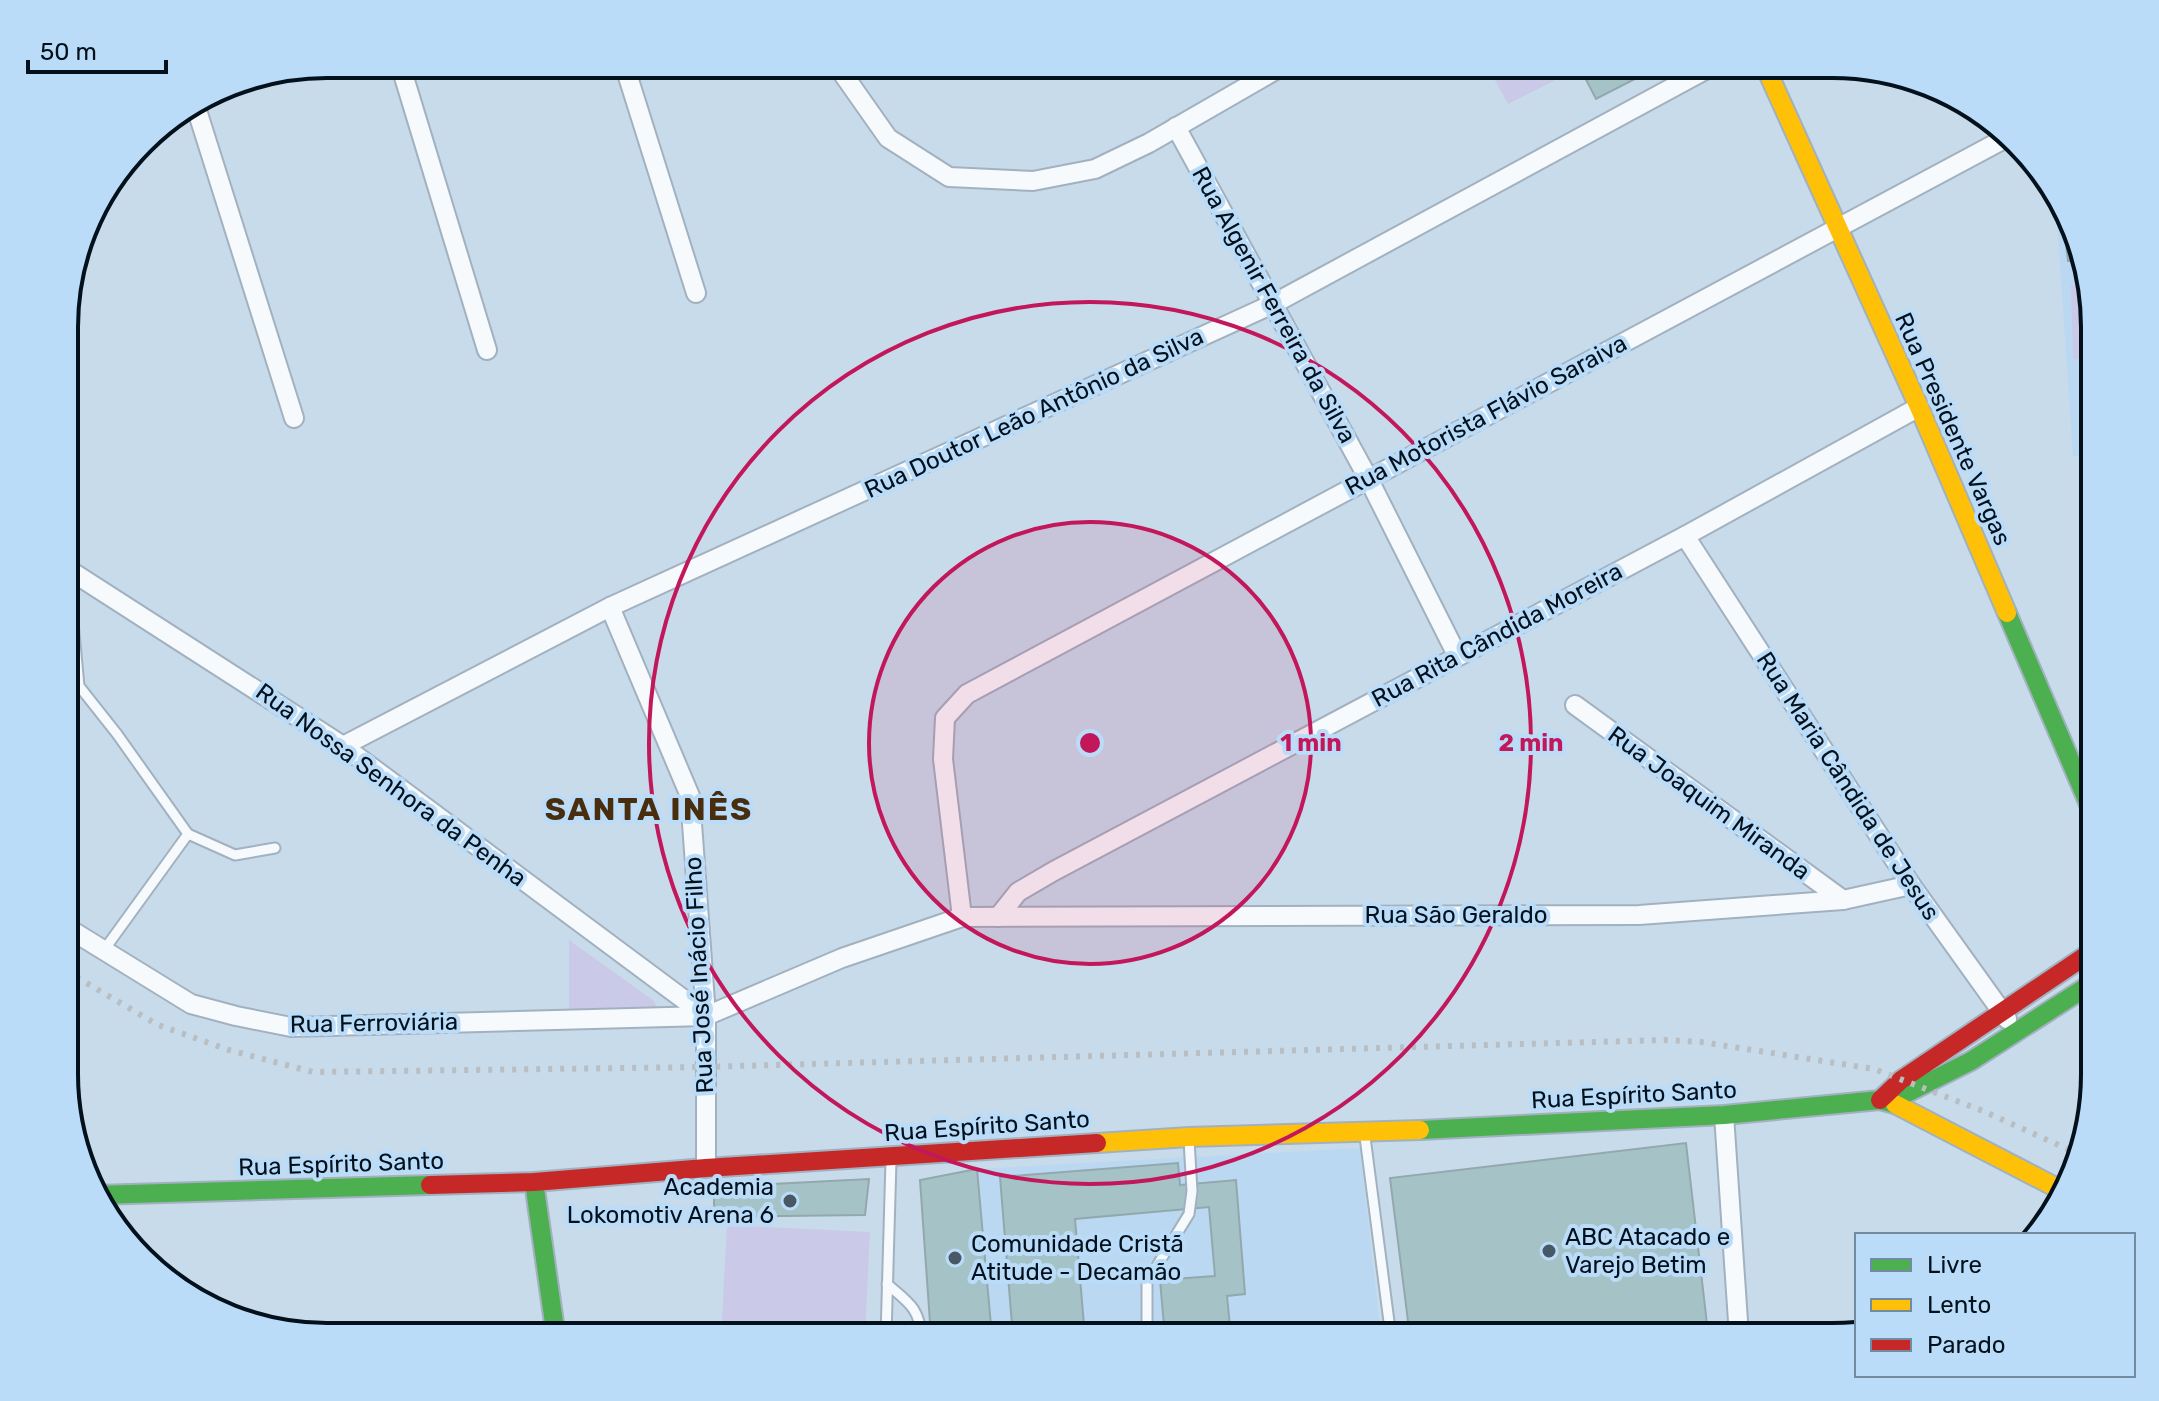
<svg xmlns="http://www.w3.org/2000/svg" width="2159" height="1401" viewBox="0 0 2159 1401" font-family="Rubik,sans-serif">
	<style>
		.built { fill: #bad8f2 }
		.green { fill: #cbc9e8 }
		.building { fill: #a5c2c7; stroke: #93a8ad; stroke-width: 2 }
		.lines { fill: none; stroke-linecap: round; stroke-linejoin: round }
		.lane-casing { stroke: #a2b1bf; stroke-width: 13 }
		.street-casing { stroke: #a2b1bf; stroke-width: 22 }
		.fast-casing { stroke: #a2b1bf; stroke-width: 22 }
		.slow-casing { stroke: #a2b1bf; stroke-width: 22 }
		.jam-casing { stroke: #a2b1bf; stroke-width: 22 }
		.lane { stroke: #f7fafc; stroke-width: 9 }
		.street { stroke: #f7fafc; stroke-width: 18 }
		.fast { stroke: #4caf50; stroke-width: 18 }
		.slow { stroke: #ffc107; stroke-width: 18 }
		.jam { stroke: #c62828; stroke-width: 18 }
		.rail { stroke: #b9bec2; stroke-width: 6; stroke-dasharray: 4 8; stroke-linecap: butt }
		.ring { fill: none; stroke: #c2185b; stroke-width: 4 }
		.poi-dot { fill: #485865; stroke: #badcf9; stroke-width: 3 }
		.labels { text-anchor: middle; stroke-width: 8; stroke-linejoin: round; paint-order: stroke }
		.street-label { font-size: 24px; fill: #03111d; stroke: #badcf9 }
		.poi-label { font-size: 24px; fill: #03111d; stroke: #badcf9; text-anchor: start }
		.district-label { font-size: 32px; font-weight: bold; letter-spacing: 2px; fill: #482d0e; stroke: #badcf9 }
		.rim { fill: none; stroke: #03111d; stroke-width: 4 }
		.centre { fill: #c2185b; stroke: #badcf9; stroke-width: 4 }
		.ring-label { font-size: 24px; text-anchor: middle; font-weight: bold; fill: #c2185b; stroke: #badcf9; stroke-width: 8; stroke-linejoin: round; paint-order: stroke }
	</style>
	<rect width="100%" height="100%" fill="#c8dbeb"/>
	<g class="built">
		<polygon points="2055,191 2060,196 2094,310 2094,457 2073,456"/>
		<polygon points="1360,1148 1381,1337 992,1337 977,1169"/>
	</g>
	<g class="green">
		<polygon points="1486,64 1545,64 1554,81 1508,104"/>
		<polygon points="2071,285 2087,285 2094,310 2094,359 2073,359"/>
		<polygon points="2094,376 2094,448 2089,448 2081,378"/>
		<polygon points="569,940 654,1001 657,1008 569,1011"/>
		<polygon points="727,1225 870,1232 865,1337 721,1337"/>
	</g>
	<g class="building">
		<polygon points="1592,64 1664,64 1596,99 1581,70"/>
		<polygon points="2064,228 2070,228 2079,260 2068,261"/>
		<polygon points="1686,1143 1707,1324 1657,1329 1653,1337 1410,1337 1390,1178"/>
		<polygon points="1178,1163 1180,1185 1236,1180 1245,1294 1227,1296 1231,1337 1165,1337 1160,1280 1215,1276 1209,1207 1075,1219 1085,1337 1013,1337 1000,1177"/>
		<polygon points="977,1169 992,1337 931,1337 920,1180"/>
		<polygon points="869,1179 865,1215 714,1217 714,1187"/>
	</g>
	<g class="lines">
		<g class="lane-casing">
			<g id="lane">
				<polyline points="68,569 79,686 117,734 188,834 104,950"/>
				<polyline points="188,834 235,855 275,848"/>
				<polyline points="1365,1137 1391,1337"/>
				<path d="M887,1284C908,1302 920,1308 921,1337"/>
				<polyline points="886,1337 891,1160"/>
				<polyline points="1147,1337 1147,1282 1189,1214 1192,1191 1189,1140"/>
			</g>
		</g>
		<g class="street-casing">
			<g id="street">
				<polyline points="400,64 487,350"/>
				<polyline points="624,64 696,293"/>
				<polyline points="836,64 888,138 949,177 1033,181 1095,169 1149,143 1286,64"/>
				<polyline points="195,104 294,418"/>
				<polyline points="1176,127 1368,478 1457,655"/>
				<polyline points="1685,536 1911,885 2007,1019"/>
				<polyline points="66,568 343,746 706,1016"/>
				<polyline points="610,607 690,796 706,1016 706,1168"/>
				<polyline points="1575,705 1843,900"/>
				<polyline points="343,746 610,607 1273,304 1716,64"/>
				<polyline points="962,917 943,759 945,718 967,694 2006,138"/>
				<polyline points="998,917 1018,892 1054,871 1685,536 1919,407"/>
				<polyline points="66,927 191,1004 236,1016 291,1027 706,1016 842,958 962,917 1639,915 1843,900 1911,885"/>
				<polyline points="1724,1115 1739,1336"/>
			</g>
		</g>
		<g class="fast-casing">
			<g id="fast">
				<polyline points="2007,613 2094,816"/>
				<polyline points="1905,1094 1971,1061 2094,982"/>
				<polyline points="1420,1130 1724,1115 1880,1100 1895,1104"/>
				<polyline points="534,1182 556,1337"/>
				<polyline points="96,1195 430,1185"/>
			</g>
		</g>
		<g class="slow-casing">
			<g id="slow">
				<polyline points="1764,64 1919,407 2007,613"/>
				<polyline points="1895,1104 2061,1190"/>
				<polyline points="1097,1143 1189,1137 1420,1130"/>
			</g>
		</g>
		<g class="jam-casing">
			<g id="jam">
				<polyline points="1880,1100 1901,1080 2094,950"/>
				<polyline points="430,1185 534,1182 706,1168 1097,1143"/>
			</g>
		</g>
		<use href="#lane" class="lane"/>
		<use href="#street" class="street"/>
		<use href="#fast" class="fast"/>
		<use href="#slow" class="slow"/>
		<use href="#jam" class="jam"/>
		<polyline class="rail" points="66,971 158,1025 229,1050 313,1072 704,1067 1665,1040 1701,1042 1874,1069 1983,1111 2074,1152"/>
	</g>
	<circle cx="1090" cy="743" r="221" fill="#c2185b" fill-opacity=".12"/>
	<g class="ring">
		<circle cx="1090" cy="743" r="221"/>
		<circle cx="1090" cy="743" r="441"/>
	</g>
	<g class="poi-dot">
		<circle cx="790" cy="1201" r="8"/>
		<circle cx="1549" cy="1251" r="8"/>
		<circle cx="955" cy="1258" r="8"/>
	</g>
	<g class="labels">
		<g class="street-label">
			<text transform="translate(1274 305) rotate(61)" y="8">Rua Algenir Ferreira da Silva</text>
			<text transform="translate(1034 413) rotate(-25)" y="8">Rua Doutor Leão Antônio da Silva</text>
			<text transform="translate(1486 415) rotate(-28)" y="8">Rua Motorista Flávio Saraiva</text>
			<text transform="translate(1953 429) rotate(66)" y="8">Rua Presidente Vargas</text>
			<text transform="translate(1497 635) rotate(-28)" y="8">Rua Rita Cândida Moreira</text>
			<text transform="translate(391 785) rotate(36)" y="8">Rua Nossa Senhora da Penha</text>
			<text transform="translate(1848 786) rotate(57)" y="8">Rua Maria Cândida de Jesus</text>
			<text transform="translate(1709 803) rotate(36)" y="8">Rua Joaquim Miranda</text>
			<text x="1456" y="923">Rua São Geraldo</text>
			<text transform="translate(699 975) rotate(-93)" y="8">Rua José Inácio Filho</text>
			<text transform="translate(374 1023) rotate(-1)" y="8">Rua Ferroviária</text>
			<text transform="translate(1634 1095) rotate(-3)" y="8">Rua Espírito Santo</text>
			<text transform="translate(987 1126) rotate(-4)" y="8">Rua Espírito Santo</text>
			<text transform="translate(341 1164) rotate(-2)" y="8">Rua Espírito Santo</text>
		</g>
		<g class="poi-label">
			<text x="774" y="1195" text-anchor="end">Academia<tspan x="774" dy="28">Lokomotiv Arena 6</tspan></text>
			<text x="1565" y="1245">ABC Atacado e<tspan x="1565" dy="28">Varejo Betim</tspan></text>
			<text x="971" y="1252">Comunidade Cristã<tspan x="971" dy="28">Atitude - Decamão</tspan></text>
		</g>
		<g class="district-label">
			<text x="649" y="820">SANTA INÊS</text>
		</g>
	</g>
	<path d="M0 0H2159V1401H0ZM327 78H1832A249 249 0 0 1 2081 327V1074A249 249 0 0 1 1832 1323H327A249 249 0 0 1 78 1074V327A249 249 0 0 1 327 78Z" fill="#badcf9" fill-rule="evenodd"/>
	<path class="rim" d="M327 78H1832A249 249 0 0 1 2081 327V1074A249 249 0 0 1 1832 1323H327A249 249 0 0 1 78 1074V327A249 249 0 0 1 327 78Z"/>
	<circle cx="1090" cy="743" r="12" class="centre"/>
	<g class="ring-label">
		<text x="1311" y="751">1 min</text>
		<text x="1531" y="751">2 min</text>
	</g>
	<rect x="1855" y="1233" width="280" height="144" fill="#badcf9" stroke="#718ba1" stroke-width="2"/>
	<rect x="1871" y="1259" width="40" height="12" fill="#4caf50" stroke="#718ba1" stroke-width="2"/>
	<text x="1927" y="1273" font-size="24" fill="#03111d">Livre</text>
	<rect x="1871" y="1299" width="40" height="12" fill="#ffc107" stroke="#718ba1" stroke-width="2"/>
	<text x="1927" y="1313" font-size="24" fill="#03111d">Lento</text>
	<rect x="1871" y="1339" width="40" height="12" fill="#c62828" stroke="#718ba1" stroke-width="2"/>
	<text x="1927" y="1353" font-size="24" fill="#03111d">Parado</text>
	<path d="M28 60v12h138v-12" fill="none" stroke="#03111d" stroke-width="4"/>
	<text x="40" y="60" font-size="24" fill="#03111d" stroke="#badcf9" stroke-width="6" paint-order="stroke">50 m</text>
</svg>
